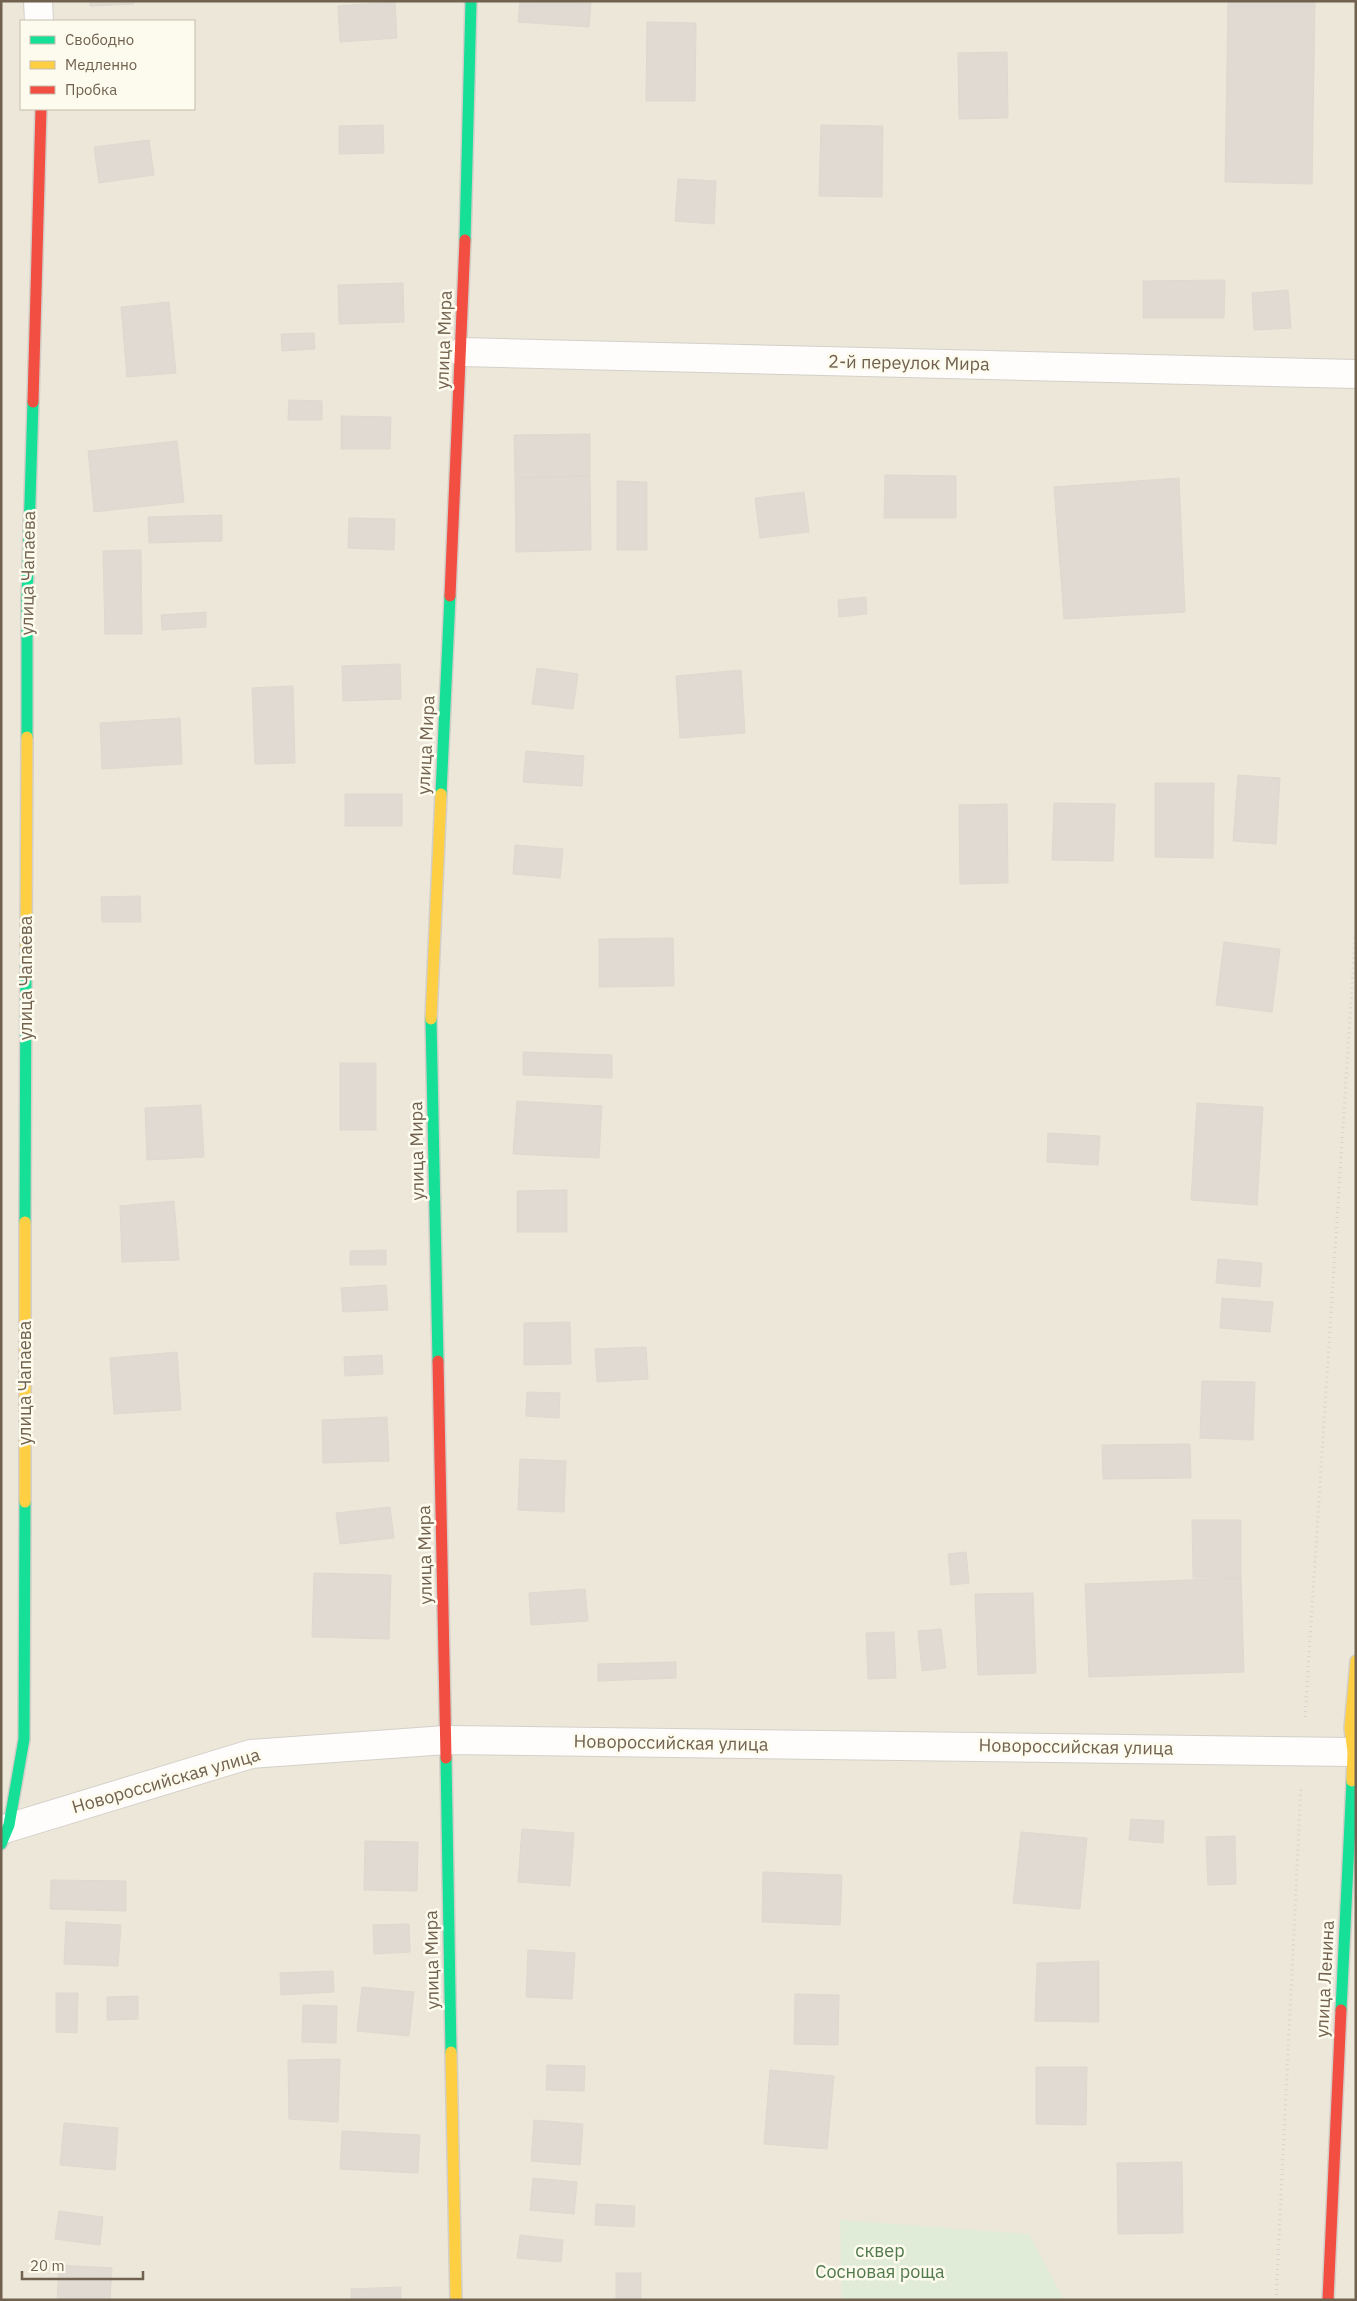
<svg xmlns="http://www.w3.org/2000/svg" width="1357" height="2301" viewBox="0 0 1357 2301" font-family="'IBM Plex Sans',sans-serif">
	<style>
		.residential { fill: #ece7d9; fill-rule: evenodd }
		.green { fill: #e1ecd8 }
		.building { fill: #e0dad2; stroke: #ded8cf }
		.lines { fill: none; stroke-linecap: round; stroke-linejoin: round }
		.street-casing { stroke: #d4d0c9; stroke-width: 30 }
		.fast-casing { stroke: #d3cfc8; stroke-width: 14 }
		.slow-casing { stroke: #d3cfc8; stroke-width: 14 }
		.jam-casing { stroke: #d3cfc8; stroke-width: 14 }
		.path { stroke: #d7d2cd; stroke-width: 3; stroke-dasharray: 1 4; stroke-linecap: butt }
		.street { stroke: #fefdfc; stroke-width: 28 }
		.fast { stroke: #16e098; stroke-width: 11 }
		.slow { stroke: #ffcf43; stroke-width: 11 }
		.jam { stroke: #f24e42; stroke-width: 11 }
		.labels { text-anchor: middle; stroke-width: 5; stroke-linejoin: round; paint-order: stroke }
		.street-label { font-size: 18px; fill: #71624f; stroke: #fdfaee }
		.park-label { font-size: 18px; fill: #517a4c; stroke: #fdfaee }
	</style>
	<rect width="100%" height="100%" fill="#f6f4ec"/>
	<path class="residential" d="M1,1H1356V2300H1ZM21,21H194V109H21Z"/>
	<polygon class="green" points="840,2220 1029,2234 1064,2300 842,2300"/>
	<g class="building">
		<polygon points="90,1 134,1 134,4 90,6"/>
		<polygon points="520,1 591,3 589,27 518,22"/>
		<polygon points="1228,1 1315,1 1312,184 1225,182"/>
		<polygon points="395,2 397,38 340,42 338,6"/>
		<polygon points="647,22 696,23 695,101 646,101"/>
		<polygon points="1007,52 1008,118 959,119 958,53"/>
		<polygon points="383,125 384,153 339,154 339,126"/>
		<polygon points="821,125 883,126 882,197 819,196"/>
		<polygon points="149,140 154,175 99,183 94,147"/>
		<polygon points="678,179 716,181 714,224 675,221"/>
		<polygon points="1225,280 1224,318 1143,318 1143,281"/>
		<polygon points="403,283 404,322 339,324 338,285"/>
		<polygon points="1288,290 1291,328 1254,330 1252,293"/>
		<polygon points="169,302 176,373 127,377 121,307"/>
		<polygon points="314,333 315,349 282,351 281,334"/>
		<polygon points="289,400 322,401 322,420 288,420"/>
		<polygon points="341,416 391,417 390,449 341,449"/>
		<polygon points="590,434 590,476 515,478 514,435"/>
		<polygon points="177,441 184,502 94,512 88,451"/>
		<polygon points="885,475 956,476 956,518 884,518"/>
		<polygon points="590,476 591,550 516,552 515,478"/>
		<polygon points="1179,478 1185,612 1064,619 1054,487"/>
		<polygon points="617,481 647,482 647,550 617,550"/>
		<polygon points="804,492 809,532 760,538 755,498"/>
		<polygon points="222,515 222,541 149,543 148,517"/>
		<polygon points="349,518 395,519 394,550 348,548"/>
		<polygon points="141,550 142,634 105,634 103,551"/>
		<polygon points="866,597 867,614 839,617 838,600"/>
		<polygon points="206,612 206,627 162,630 161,615"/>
		<polygon points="400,664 401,699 343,701 342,666"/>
		<polygon points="537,668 578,674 573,709 532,704"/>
		<polygon points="741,670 745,733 680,738 676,676"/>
		<polygon points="293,686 295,763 255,764 252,688"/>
		<polygon points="180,718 182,764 102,769 100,723"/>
		<polygon points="526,751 584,756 582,786 523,782"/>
		<polygon points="1238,775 1280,778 1276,844 1233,841"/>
		<polygon points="1155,783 1214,783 1213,858 1155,857"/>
		<rect x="345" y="794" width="57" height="32"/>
		<polygon points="1054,803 1115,804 1113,861 1052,860"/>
		<polygon points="1007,804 1008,883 960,884 959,805"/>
		<polygon points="515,845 563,849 560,878 513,874"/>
		<polygon points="140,896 141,922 102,922 101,897"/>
		<polygon points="673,938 674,986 599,987 599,939"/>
		<polygon points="1224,942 1280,949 1272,1012 1216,1005"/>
		<polygon points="523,1052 612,1055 612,1078 523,1075"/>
		<rect x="340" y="1063" width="36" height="67"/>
		<polygon points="517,1101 602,1106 599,1158 513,1154"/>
		<polygon points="1197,1103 1263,1107 1257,1205 1191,1200"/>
		<polygon points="201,1105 204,1157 147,1160 145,1108"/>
		<polygon points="1048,1133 1100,1136 1098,1165 1047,1162"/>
		<polygon points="567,1190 567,1232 517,1232 517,1191"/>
		<polygon points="174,1201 179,1260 122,1262 120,1206"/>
		<polygon points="386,1250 386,1265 350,1265 350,1251"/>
		<polygon points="1218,1259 1262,1263 1260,1287 1216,1283"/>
		<polygon points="386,1285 388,1310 343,1312 341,1288"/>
		<polygon points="1222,1298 1273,1302 1270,1332 1220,1328"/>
		<polygon points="570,1322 571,1364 524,1365 524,1323"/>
		<polygon points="646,1347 648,1379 597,1382 595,1349"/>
		<polygon points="177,1352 181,1410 114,1414 110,1358"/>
		<polygon points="382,1355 383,1374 345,1376 344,1357"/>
		<polygon points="1202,1381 1255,1382 1253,1440 1200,1438"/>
		<polygon points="527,1392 560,1393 559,1418 526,1416"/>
		<polygon points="387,1417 389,1461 323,1463 322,1420"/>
		<polygon points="1190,1444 1191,1478 1103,1479 1102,1445"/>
		<polygon points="520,1459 566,1461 564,1512 518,1510"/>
		<polygon points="390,1507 394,1538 340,1544 336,1513"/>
		<polygon points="1192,1520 1241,1520 1241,1578 1193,1578"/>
		<polygon points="966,1552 969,1583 951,1585 948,1554"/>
		<polygon points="314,1573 391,1575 389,1639 312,1637"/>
		<polygon points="1241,1578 1244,1672 1089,1677 1085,1584"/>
		<polygon points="585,1589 588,1621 531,1625 529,1593"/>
		<polygon points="1033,1593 1036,1673 978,1675 975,1594"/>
		<polygon points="941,1629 946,1668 922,1671 918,1631"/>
		<polygon points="894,1632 896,1678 868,1679 866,1633"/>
		<polygon points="676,1662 676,1678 598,1681 598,1664"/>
		<polygon points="1131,1819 1164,1821 1163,1843 1129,1840"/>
		<polygon points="522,1829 574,1833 570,1886 518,1882"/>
		<polygon points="1021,1832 1087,1838 1080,1909 1013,1903"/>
		<polygon points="1235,1836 1236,1884 1208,1885 1206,1837"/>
		<polygon points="365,1841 418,1842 417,1891 364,1890"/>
		<polygon points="763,1872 842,1875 840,1925 762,1922"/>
		<polygon points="51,1880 126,1881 126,1911 50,1909"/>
		<polygon points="66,1922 121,1925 118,1966 64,1964"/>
		<polygon points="409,1924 410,1952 374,1954 373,1925"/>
		<polygon points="528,1950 575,1953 572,1999 526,1997"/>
		<polygon points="1099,1961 1099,2022 1035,2021 1037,1963"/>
		<polygon points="333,1971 334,1992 281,1995 280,1973"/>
		<polygon points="362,1987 414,1992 409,2036 357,2031"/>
		<polygon points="56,1993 78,1993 77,2033 56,2032"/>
		<polygon points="795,1994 839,1995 838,2045 794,2044"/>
		<polygon points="138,1996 138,2019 107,2020 107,1997"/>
		<polygon points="303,2005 337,2006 336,2043 302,2042"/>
		<polygon points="340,2059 338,2122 289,2119 288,2060"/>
		<polygon points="547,2065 585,2066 584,2091 546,2090"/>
		<polygon points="1036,2067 1087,2067 1086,2125 1036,2124"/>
		<polygon points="770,2070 834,2076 827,2149 764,2144"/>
		<polygon points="534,2120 583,2124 580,2165 531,2161"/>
		<polygon points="64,2123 118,2128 115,2170 60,2165"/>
		<polygon points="342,2131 420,2135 418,2173 340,2169"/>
		<polygon points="1182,2162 1183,2233 1118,2234 1117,2163"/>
		<polygon points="533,2178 577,2182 574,2214 530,2210"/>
		<polygon points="596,2204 635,2206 634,2227 595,2225"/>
		<polygon points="59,2211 103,2217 100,2245 55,2239"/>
		<polygon points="520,2235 563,2240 561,2262 517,2258"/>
		<polygon points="59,2265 112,2268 110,2300 57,2300"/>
		<rect x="616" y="2273" width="25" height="27"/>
		<polygon points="401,2287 401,2300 351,2300 351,2289"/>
	</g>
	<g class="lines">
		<g class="street-casing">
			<g id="street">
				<polyline points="38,1 39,21"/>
				<polyline points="462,352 1356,374"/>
				<polyline points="1,1830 251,1754 446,1740 1353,1752"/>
			</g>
		</g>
		<g class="fast-casing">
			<g id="fast">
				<polyline points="465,240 471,1"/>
				<polyline points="27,737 27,601 33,402"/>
				<polyline points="441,794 450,596"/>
				<polyline points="431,1019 438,1361"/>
				<polyline points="25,1222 26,955"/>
				<polyline points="446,1758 451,2052"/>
				<polyline points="1,1844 9,1825 24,1739 25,1502"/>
				<polyline points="1341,2010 1352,1781"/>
			</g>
		</g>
		<g class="slow-casing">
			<g id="slow">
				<polyline points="26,955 27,737"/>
				<polyline points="431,1019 441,794"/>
				<polyline points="25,1502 25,1222"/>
				<polyline points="1352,1781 1353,1752 1350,1728 1356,1661"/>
				<polyline points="451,2052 456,2300"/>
			</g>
		</g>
		<g class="jam-casing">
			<g id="jam">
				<polyline points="33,402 41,109"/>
				<polyline points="450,596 465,240"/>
				<polyline points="438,1361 446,1758"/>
				<polyline points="1328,2300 1341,2010"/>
			</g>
		</g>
		<g class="path">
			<polyline points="1305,1717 1356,924"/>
			<polyline points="1276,2300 1301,1786"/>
		</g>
		<use href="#street" class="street"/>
		<use href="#fast" class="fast"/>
		<use href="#slow" class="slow"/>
		<use href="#jam" class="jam"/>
	</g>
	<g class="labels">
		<g class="street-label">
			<text transform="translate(444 340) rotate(-88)" y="6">улица Мира</text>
			<text transform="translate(909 363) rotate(1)" y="6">2-й переулок Мира</text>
			<text transform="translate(28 573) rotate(-89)" y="6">улица Чапаева</text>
			<text transform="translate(426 745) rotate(-87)" y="6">улица Мира</text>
			<text transform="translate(26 978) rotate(-90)" y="6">улица Чапаева</text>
			<text transform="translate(417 1151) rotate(-91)" y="6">улица Мира</text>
			<text transform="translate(25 1383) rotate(-90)" y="6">улица Чапаева</text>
			<text transform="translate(425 1555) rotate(-91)" y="6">улица Мира</text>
			<text transform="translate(671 1743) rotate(1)" y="6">Новороссийская улица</text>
			<text transform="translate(1076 1747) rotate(1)" y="6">Новороссийская улица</text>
			<text transform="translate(166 1781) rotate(-16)" y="6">Новороссийская улица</text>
			<text transform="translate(432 1960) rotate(-91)" y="6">улица Мира</text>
			<text transform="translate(1325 1979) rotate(-87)" y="6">улица Ленина</text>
		</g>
		<g class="park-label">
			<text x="880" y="2257">сквер<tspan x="880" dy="21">Сосновая роща</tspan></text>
		</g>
	</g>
	<rect width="1357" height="2301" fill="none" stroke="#71624f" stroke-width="5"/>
	<rect x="20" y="20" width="175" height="90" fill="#fdfaee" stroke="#c5bdae"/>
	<rect x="30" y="36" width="25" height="8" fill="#16e098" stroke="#c5bdae"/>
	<text x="65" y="45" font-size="15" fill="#71624f">Свободно</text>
	<rect x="30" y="61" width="25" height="8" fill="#ffcf43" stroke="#c5bdae"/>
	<text x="65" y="70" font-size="15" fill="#71624f">Медленно</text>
	<rect x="30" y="86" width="25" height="8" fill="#f24e42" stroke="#c5bdae"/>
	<text x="65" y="95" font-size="15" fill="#71624f">Пробка</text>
	<path d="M22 2271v8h121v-8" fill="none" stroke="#71624f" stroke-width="2.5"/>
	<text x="30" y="2271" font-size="15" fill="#71624f" stroke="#fdfaee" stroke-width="4" paint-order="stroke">20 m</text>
</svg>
